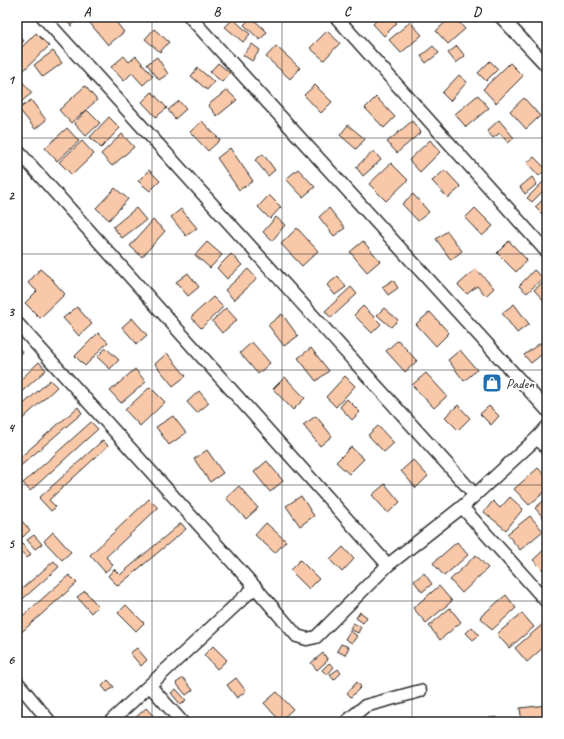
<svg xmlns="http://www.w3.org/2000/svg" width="564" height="739" viewBox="0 0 564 739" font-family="Caveat,sans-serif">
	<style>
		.building { fill: #f9c8a8; stroke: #2b2b2b }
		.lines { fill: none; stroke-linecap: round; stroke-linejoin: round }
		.minor-casing { stroke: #2b2b2b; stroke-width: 15 }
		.minor { stroke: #fff; stroke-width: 12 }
		.grid { fill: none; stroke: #2b2b2b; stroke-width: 1; stroke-opacity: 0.55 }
		.labels { text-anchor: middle; stroke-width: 4; stroke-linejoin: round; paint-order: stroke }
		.poi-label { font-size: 14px; fill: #2b2b2b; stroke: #fff; text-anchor: start }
		.neatline { fill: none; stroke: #2b2b2b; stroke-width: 1.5 }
		.grid-label { font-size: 13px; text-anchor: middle; font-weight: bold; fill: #2b2b2b }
	</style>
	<rect width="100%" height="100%" fill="#fff"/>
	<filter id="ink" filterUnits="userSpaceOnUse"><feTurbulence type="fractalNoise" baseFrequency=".025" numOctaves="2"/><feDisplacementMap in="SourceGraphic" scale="8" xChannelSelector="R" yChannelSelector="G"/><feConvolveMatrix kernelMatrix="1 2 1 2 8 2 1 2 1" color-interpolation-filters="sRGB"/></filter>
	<g filter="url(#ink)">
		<g class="building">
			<polygon points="62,17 80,17 71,26"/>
			<polygon points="95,17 112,17 124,32 108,45 89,22"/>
			<polygon points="251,17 267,32 260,40 244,25"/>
			<polygon points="380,17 391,17 397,23 384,36 373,24"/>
			<polygon points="451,17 454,17 465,29 448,44 436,31"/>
			<polygon points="233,19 250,34 243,42 225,27"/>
			<polygon points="410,22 422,35 401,53 389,40"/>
			<polygon points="154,29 169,42 160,52 145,39"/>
			<polygon points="327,31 340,43 324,60 310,48"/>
			<polygon points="17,33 24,41 17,47"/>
			<polygon points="36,33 49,46 23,71 17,64 17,52"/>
			<polygon points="252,44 260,50 252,61 243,55"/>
			<polygon points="276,46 300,68 290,79 266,57"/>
			<polygon points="433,46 439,53 426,63 421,56"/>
			<polygon points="457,46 465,56 456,63 448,53"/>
			<polygon points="53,51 62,63 43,77 34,65"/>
			<polygon points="124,56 129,62 136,56 153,76 143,85 132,73 124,81 111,67"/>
			<polygon points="157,57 168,74 159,80 147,64"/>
			<polygon points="490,61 498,69 486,81 478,73"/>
			<polygon points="218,63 230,73 222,82 210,72"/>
			<polygon points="510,63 523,76 496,103 483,89"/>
			<polygon points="198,68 214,82 207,90 191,76"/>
			<polygon points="459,75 467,82 450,101 442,93"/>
			<polygon points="21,80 32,93 17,105 17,83"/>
			<polygon points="315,85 332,102 321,113 304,95"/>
			<polygon points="85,86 97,100 71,123 59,110"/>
			<polygon points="227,90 237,100 217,116 208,105"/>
			<polygon points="152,92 167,108 156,117 142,102"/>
			<polygon points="478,95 489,108 466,127 455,114"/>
			<polygon points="376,97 395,117 384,128 365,108"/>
			<polygon points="524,98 540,116 526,129 510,111"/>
			<polygon points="31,100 46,120 35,129 19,109"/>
			<polygon points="179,101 186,109 175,119 168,110"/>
			<polygon points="87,110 100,123 86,136 74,123"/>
			<polygon points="109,117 120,128 101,148 90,137"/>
			<polygon points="499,120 514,138 508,143 500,133 493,138 487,131"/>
			<polygon points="202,121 220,140 208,151 190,132"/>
			<polygon points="412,121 421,132 397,153 387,142"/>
			<polygon points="348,125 365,139 356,149 340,135"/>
			<polygon points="67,128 79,141 57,161 45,148"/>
			<polygon points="122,134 134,147 112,166 101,154"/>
			<polygon points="430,140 440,152 420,172 409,160"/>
			<polygon points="82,141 94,154 72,175 59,162"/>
			<polygon points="230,148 253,181 239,190 217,158"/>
			<polygon points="374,151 381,160 363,176 356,167"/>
			<polygon points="263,154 275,170 268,176 255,160"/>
			<polygon points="534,157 546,169 539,176 527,163"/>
			<polygon points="391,163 408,180 386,201 369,184"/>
			<polygon points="298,169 315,187 303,197 286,179"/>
			<polygon points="149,170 160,181 150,191 138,181"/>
			<polygon points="445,170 461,187 448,198 432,181"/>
			<polygon points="532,177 537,184 525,194 520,187"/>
			<polygon points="547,178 547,187 532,202 527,198"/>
			<polygon points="17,182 23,190 17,195"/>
			<polygon points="115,188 128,199 109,220 96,208"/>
			<polygon points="413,194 429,212 418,221 402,204"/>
			<polygon points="269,195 281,207 270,219 258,207"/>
			<polygon points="547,196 547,219 535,207"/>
			<polygon points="136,208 146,220 122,238 113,227"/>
			<polygon points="329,208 345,228 334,236 319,217"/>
			<polygon points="475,208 493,226 482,236 465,218"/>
			<polygon points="181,209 197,228 186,236 171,217"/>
			<polygon points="276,217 285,225 272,241 263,232"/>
			<polygon points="153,220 165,231 142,257 130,246"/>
			<polygon points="297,228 318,251 302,266 281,244"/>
			<polygon points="447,231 462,251 451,260 436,239"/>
			<polygon points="363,241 380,261 367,272 350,252"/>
			<polygon points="509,241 527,260 516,272 497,253"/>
			<polygon points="207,242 222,255 210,268 195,255"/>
			<polygon points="231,254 242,265 227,279 217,268"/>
			<polygon points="40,269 54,281 54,282 65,294 40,318 25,303 37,291 28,283"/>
			<polygon points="248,269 257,279 234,300 225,290"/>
			<polygon points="476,269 494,288 486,296 477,286 467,294 458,285"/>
			<polygon points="534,270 543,278 527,293 519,286"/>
			<polygon points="188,273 199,287 188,296 176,282"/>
			<polygon points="338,276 346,287 335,295 327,285"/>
			<polygon points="393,280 398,288 388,295 382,287"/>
			<polygon points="543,282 547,287 547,304 534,290"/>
			<polygon points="351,287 357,294 331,318 325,311"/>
			<polygon points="213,297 223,307 201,328 191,317"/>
			<polygon points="514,304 529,324 517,333 502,313"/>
			<polygon points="363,306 381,324 372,333 354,315"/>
			<polygon points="77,307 92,324 79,336 63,318"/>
			<polygon points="226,308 237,320 222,333 212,321"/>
			<polygon points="384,308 398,320 391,327 377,315"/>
			<polygon points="430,312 449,333 436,346 416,324"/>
			<polygon points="282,314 298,336 284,346 268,325"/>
			<polygon points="132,318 147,335 137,344 122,327"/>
			<polygon points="98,333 108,342 85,366 75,356"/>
			<polygon points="398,340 417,361 405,372 386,351"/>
			<polygon points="252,342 270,363 258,374 240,353"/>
			<polygon points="540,343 546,351 531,363 524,355"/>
			<polygon points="18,346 22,352 17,356 17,347"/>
			<polygon points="106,348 119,360 110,369 97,357"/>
			<polygon points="311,348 329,371 316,381 298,358"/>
			<polygon points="460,350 477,370 464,381 448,360"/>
			<polygon points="167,353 186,376 173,386 155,364"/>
			<polygon points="547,355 547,366 542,360"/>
			<polygon points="39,362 46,370 17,396 17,383"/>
			<polygon points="135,369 146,382 121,403 110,391"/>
			<polygon points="426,373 447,396 434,408 412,385"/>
			<polygon points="345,376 355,386 336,407 326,397"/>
			<polygon points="285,377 305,398 293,410 273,389"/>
			<polygon points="50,380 57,387 17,424 17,410"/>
			<polygon points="150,387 165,402 140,426 125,410"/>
			<polygon points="199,391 209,403 197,413 187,402"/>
			<polygon points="347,399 360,412 352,420 340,407"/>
			<polygon points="458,405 470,418 458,430 445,417"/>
			<polygon points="489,406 499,416 491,425 480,414"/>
			<polygon points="78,407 82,413 17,469 17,460"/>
			<polygon points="173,416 186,433 169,445 156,427"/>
			<polygon points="316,416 332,436 320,446 303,425"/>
			<polygon points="91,422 98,429 30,491 23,483"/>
			<polygon points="378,426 394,443 384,452 368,435"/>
			<polygon points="103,440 108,446 49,500 56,507 51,511 39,498"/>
			<polygon points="351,447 364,459 349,474 336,462"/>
			<polygon points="207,450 223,473 210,482 194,459"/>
			<polygon points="413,460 428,476 416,488 401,471"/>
			<polygon points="267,461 283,481 270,492 254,472"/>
			<polygon points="538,468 547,478 547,490 529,505 514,489"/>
			<polygon points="385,484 400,502 388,513 372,495"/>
			<polygon points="239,486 258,508 246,519 226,498"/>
			<polygon points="301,496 314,516 300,526 286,506"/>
			<polygon points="510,497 523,509 506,530 484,512 493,501 500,508"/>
			<polygon points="547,498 547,522 535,508"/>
			<polygon points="149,499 158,508 106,557 113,565 105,572 90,555"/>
			<polygon points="530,516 543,531 520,550 507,534"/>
			<polygon points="18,517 30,530 23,537 18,531 17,532"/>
			<polygon points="181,523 186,529 118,586 108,576 114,569 120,575"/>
			<polygon points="266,523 286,541 275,553 255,535"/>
			<polygon points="53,532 71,552 62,560 44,541"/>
			<polygon points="34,535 42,544 35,549 27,540"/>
			<polygon points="457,542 468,555 444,576 433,563"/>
			<polygon points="22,544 31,554 27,558 18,548"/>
			<polygon points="343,547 354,559 342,572 330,560"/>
			<polygon points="547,547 547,570 545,572 533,560"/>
			<polygon points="476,555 488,568 462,593 450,580"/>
			<polygon points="300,560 319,579 309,589 290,570"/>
			<polygon points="54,561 59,567 17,604 17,593"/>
			<polygon points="424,573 432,584 422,592 414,581"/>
			<polygon points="69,575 77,583 17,636 17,621"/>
			<polygon points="439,586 452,601 426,623 413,608"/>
			<polygon points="85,591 98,606 91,613 77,597"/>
			<polygon points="506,595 516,608 492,630 480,617"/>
			<polygon points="126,605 144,623 136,631 118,613"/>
			<polygon points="450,608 461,622 440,640 429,626"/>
			<polygon points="360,612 367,617 363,623 356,618"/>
			<polygon points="522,613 534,627 509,648 497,634"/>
			<polygon points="353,623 361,627 358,633 350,629"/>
			<polygon points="543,624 547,628 547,644 527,662 515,648"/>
			<polygon points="472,627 479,635 473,640 466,633"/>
			<polygon points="350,631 357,636 352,643 345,639"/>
			<polygon points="341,644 349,647 345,655 337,651"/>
			<polygon points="213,646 227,660 217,669 204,655"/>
			<polygon points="137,648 147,660 141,666 130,653"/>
			<polygon points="323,653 328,660 317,670 311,663"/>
			<polygon points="329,663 334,667 327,675 322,670"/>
			<polygon points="338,669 341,673 334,680 330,675"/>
			<polygon points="183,678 193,690 186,695 176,683"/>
			<polygon points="236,678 246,691 237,698 227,685"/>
			<polygon points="108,680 114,687 107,692 102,686"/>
			<polygon points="357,682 361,687 351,697 347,693"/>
			<polygon points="176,689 186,700 181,705 171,693"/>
			<polygon points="277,692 293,709 280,721 264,703"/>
			<polygon points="547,705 547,722 522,722 520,708"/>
			<polygon points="146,708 159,722 135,722 133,720"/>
			<polygon points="497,717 497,722 454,722"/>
		</g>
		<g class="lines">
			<g class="minor-casing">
				<g id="minor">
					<polyline points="43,17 475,495"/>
					<polyline points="190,17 547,410"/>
					<polyline points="336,17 547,252"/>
					<polyline points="501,17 547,66"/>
					<polyline points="17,150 388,565"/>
					<polyline points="17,323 255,587"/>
					<polyline points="537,438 547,448"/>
					<polyline points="462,507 547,602"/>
					<polyline points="17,682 50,722"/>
					<polyline points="150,686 182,722"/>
					<polyline points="110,722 255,587 297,636 307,639 316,637 388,565 462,507 537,438 547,427"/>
					<polyline points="346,722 365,706 420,691"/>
				</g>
			</g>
			<use href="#minor" class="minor"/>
		</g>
	</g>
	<path class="grid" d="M152,17V722M282,17V722M412,17V722M17,138H547M17,254H547M17,370H547M17,485H547M17,601H547"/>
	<defs>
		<g id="shop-square" transform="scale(1)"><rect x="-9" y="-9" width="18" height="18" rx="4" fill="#1f6fb2" stroke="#fff"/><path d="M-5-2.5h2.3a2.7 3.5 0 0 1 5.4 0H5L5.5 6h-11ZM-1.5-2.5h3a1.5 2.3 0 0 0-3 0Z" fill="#fff"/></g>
	</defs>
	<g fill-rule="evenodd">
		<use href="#shop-square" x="492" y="383"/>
	</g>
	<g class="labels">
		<g class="poi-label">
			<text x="506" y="388">Paden</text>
		</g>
	</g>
	<rect width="564" height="739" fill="none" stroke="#fff" stroke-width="44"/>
	<rect x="22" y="22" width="520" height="695" class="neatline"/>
	<g class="grid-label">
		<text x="87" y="16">A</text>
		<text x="217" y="16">B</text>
		<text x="347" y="16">C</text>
		<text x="477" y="16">D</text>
		<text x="11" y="84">1</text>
		<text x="11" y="200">2</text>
		<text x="11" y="316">3</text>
		<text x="11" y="432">4</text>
		<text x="11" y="548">5</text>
		<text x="11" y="664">6</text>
	</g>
</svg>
